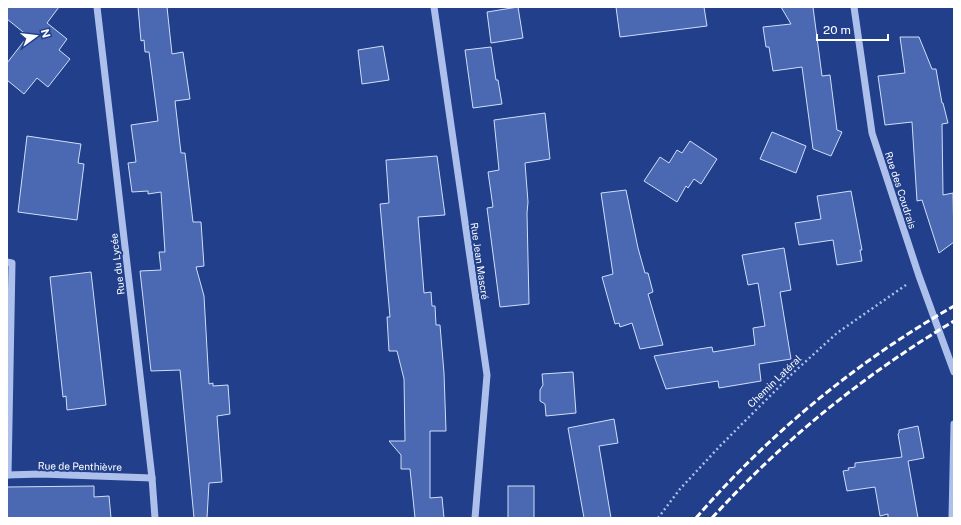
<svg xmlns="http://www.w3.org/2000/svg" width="961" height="525" viewBox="0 0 961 525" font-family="'Public Sans',sans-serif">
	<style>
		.building { fill: #4a69b2; stroke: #d2ddf8 }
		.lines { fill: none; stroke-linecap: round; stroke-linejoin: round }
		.path { stroke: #adc0eb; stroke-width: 2.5; stroke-dasharray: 2 3; stroke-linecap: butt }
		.minor { stroke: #adc0eb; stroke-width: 7 }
		.rail { stroke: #fff; stroke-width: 3; stroke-dasharray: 7 3; stroke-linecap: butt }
		.labels { text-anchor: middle; stroke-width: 4; stroke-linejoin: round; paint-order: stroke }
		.street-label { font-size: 10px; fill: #fff; stroke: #213f8a }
	</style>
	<rect width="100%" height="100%" fill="#213f8a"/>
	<g class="building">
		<polygon points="7,7 59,7 47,23 67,39 59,50 70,59 48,87 37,78 24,94 7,80 7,63 28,36 7,19"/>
		<polygon points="138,7 167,7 172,54 183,52 190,99 175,101 181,153 185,153 193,222 201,222 204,266 196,267 204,296 209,384 213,383 213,386 228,385 230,414 217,416 222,482 209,483 207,518 194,518 180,370 151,371 140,271 161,270 159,252 165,252 161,192 148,194 148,191 132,192 128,163 136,162 131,125 158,121 149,52 145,52 144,40 141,41"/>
		<polygon points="518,7 523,38 491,43 487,12"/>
		<polygon points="616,7 704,7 707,26 620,37"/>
		<polygon points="781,7 813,7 822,76 830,75 837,130 842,132 831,156 813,149 802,67 773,71 769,47 766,47 763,27 791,24"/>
		<polygon points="900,37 919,37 932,69 936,69 942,103 943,103 948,123 942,124 943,195 953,193 954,242 939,253 922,200 917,201 912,122 885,125 878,76 905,73"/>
		<polygon points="383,46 389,80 362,84 358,50"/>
		<polygon points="491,47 496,80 498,80 502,104 473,108 465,50"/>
		<polygon points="545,113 550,159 525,163 528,202 527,213 529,304 500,307 487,208 493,207 488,172 499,170 494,120"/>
		<polygon points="772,132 806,146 796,173 760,159"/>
		<polygon points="27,136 81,144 78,163 84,164 77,220 18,212"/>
		<polygon points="690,141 717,159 701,184 694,179 688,188 686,186 677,202 644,181 660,157 669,163 677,150 682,153"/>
		<polygon points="437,156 445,215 418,217 424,293 431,292 432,306 435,306 436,325 440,325 444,373 446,431 430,431 430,498 442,497 444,518 415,518 410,469 401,469 401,455 389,441 405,441 404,379 397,351 389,351 387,317 390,317 380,204 389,203 386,160"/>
		<polygon points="626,190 638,248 645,273 648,273 653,292 648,294 663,345 640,349 632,323 620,327 619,323 615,324 602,277 613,274 601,193"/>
		<polygon points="851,191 862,250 860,250 862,261 837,265 833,240 799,245 795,223 821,219 817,196"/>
		<polygon points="784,248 791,290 780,292 791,359 759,364 761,381 719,388 718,381 666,389 654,356 712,347 713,352 755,345 753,328 765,326 758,283 748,285 742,255"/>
		<polygon points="91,272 106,405 67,410 66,396 63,397 50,277"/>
		<polygon points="573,372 576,413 546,416 545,404 540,401 540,390 543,385 542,374"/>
		<polygon points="614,419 618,443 599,446 611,518 584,518 568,428"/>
		<polygon points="918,426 924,458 908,461 918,518 888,518 888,514 880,516 875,487 847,491 843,471 849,470 848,468 855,467 855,463 902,457 898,434 899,433 899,430"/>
		<polygon points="94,486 94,497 109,496 111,518 7,518 7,487"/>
		<rect x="508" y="486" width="26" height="32"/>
	</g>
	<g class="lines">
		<polyline class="path" points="658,518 680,489 720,446 793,373 837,333 906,285"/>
		<g class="minor">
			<polyline points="97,7 152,478 155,518"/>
			<polyline points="434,7 487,375 475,518"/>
			<polyline points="854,7 872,133 919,276 954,372"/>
			<polyline points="7,262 12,263 8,475"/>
			<polyline points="7,475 41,474 152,478"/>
			<polyline points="952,518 954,424"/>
		</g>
		<g class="rail">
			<path d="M696,518C769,434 857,361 954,306"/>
			<path d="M712,518C782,441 865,374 954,321"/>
		</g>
	</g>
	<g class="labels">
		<g class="street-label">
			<text transform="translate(901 190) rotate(72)" y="4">Rue des Coudrais</text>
			<text transform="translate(480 261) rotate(82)" y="4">Rue Jean Mascré</text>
			<text transform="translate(117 264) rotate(-97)" y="4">Rue du Lycée</text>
			<text transform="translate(774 381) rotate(-44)" y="4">Chemin Latéral</text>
			<text transform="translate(80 466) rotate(1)" y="4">Rue de Penthièvre</text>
		</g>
	</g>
	<rect width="961" height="525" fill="none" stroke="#ffffff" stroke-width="16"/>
	<g transform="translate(36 36) rotate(75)" stroke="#213f8a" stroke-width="3" paint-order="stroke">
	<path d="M0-3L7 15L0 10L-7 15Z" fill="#ffffff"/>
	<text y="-6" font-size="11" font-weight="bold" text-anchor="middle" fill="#ffffff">N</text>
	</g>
	<path d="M817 34v6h71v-6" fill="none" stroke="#ffffff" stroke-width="2"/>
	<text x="823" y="34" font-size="12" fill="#ffffff" stroke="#213f8a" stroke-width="3" paint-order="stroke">20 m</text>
</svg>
